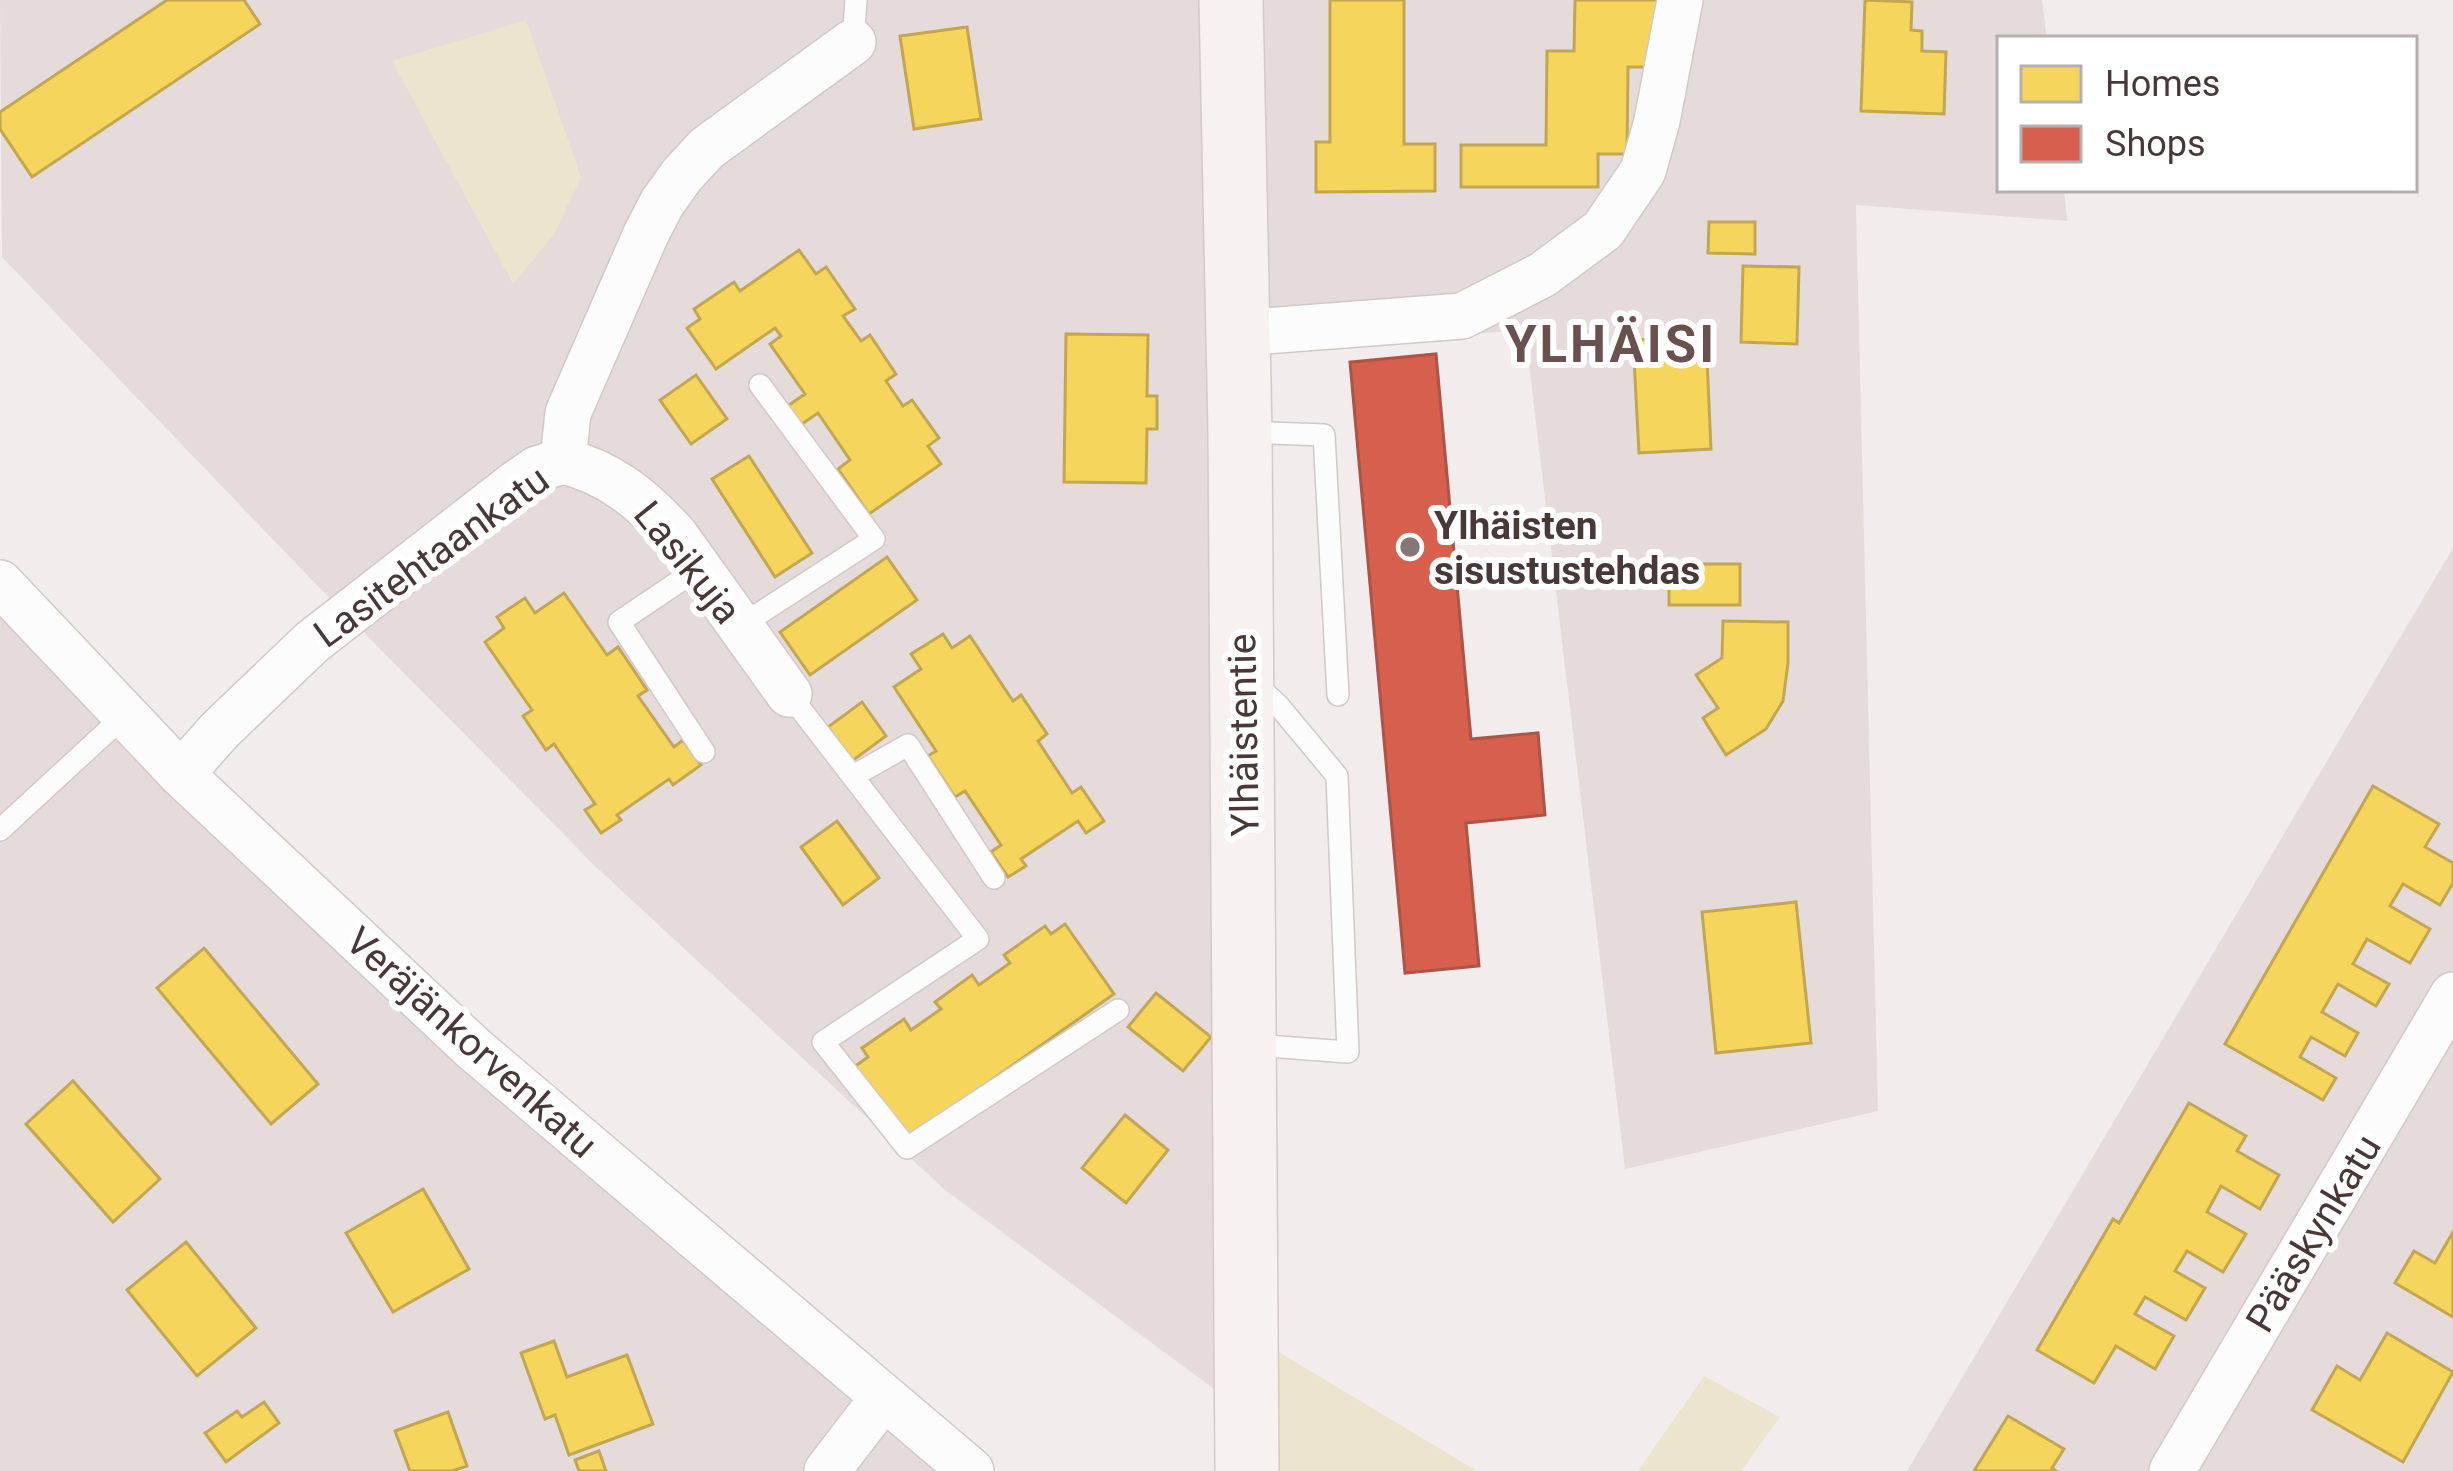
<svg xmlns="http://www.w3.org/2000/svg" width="2453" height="1471" viewBox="0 0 2453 1471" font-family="Roboto,sans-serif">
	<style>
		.residential { fill: #e5dbda }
		.green { fill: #ece5cd }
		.homes { fill: #f6d55c; stroke: #c2a651; stroke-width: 3 }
		.shops { fill: #d6604d; stroke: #ab5447; stroke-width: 3 }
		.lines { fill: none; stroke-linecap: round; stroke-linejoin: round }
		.lane-casing { stroke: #cfc9c8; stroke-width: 24 }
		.street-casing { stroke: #cfc9c8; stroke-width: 48 }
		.secondary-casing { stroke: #d5c9c8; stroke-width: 66 }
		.lane { stroke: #fdfcfc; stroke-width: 21 }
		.street { stroke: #fdfcfc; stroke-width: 45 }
		.secondary { stroke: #f7f1f0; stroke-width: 63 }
		.poi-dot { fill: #847777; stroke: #fff; stroke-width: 4.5 }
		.labels { text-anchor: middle; stroke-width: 12; stroke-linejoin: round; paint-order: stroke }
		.poi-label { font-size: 39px; font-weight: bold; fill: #483838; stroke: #fff; text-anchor: start }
		.street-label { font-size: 39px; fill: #483838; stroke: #fff }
		.district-label { font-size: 51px; font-weight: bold; letter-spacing: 3px; fill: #6b5050; stroke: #fff }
	</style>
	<rect width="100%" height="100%" fill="#f2edec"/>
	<g class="residential">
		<polygon points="0,0 2042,0 2047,39 2000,39 2000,189 2064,189 2067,221 1856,205 1878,1111 1625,1169 1525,331 1215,345 1237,1406 945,1190 596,867 304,572 2,257"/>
		<polygon points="2453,548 2453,1471 1907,1471"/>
		<polygon points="0,574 948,1471 0,1471"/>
	</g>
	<g class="green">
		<polygon points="526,20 581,177 554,234 513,284 392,61"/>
		<polygon points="1267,1345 1477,1471 1268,1471"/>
		<polygon points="1704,1376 1780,1417 1741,1471 1638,1471"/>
	</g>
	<g class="homes">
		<polygon points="167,0 244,0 260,24 32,177 0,129 0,112"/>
		<polygon points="1330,0 1404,0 1404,144 1435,144 1435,191 1316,192 1316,142 1330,142"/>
		<polygon points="1575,0 1659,0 1658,67 1628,67 1627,154 1598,154 1598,187 1461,187 1461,145 1546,145 1547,51 1574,51"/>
		<polygon points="1865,0 1912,2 1911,30 1922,31 1922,51 1946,52 1944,114 1861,111"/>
		<polygon points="967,27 981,119 914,129 900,36"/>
		<polygon points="1709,222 1755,222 1755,254 1708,253"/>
		<polygon points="799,250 816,274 826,267 855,309 843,316 861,341 870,335 896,374 886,381 903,406 912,400 939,438 928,446 941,464 869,514 838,469 850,460 818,413 799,426 786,407 805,394 770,344 781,336 775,328 716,369 687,328 700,319 694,309 734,282 740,291"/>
		<polygon points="1743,266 1799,267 1797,344 1741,342"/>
		<polygon points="1066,334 1148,335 1147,396 1157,396 1157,429 1147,429 1146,483 1064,482"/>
		<polygon points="1706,337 1711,449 1639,453 1633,340"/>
		<polygon points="696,375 727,419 691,444 660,400"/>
		<polygon points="749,456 812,553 775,577 712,479"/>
		<polygon points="887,557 917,600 810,675 780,632"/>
		<rect x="1669" y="564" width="71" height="41"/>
		<polygon points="564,593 607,655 618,647 647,690 638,696 674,747 683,740 701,765 673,785 669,779 617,815 621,820 601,833 585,810 595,804 554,744 546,750 523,716 532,710 485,642 504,628 497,617 525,598 535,613"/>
		<polygon points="1723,621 1788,622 1788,663 1783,701 1766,729 1726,755 1703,718 1718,708 1696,675 1722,658"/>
		<polygon points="943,634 952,648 970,636 1013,701 1021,695 1047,734 1038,741 1072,793 1081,787 1104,821 1086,833 1078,821 1021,859 1026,866 1008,877 991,852 1001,845 965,791 955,797 928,756 936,751 894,687 921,669 911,654"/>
		<polygon points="862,702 886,736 852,761 828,727"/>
		<polygon points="2373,786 2439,824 2425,847 2453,863 2453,883 2440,905 2403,884 2390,906 2430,929 2410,963 2367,939 2353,964 2389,984 2376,1006 2338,984 2322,1012 2358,1033 2345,1056 2311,1037 2300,1057 2336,1078 2323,1100 2225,1044"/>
		<polygon points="837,821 879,878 843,905 801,847"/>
		<polygon points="1796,902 1811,1043 1716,1053 1702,912"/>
		<polygon points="1065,924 1114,994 906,1140 854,1067 868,1057 862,1048 904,1019 911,1030 941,1009 935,1002 972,975 979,985 1010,963 1004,955 1045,926 1051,934"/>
		<polygon points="204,948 318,1084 271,1124 157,988"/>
		<polygon points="1156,993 1211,1037 1183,1071 1128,1027"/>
		<polygon points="73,1081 160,1179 113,1222 26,1124"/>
		<polygon points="2189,1103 2246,1136 2237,1151 2279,1175 2260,1209 2221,1186 2207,1212 2246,1234 2223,1272 2187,1251 2175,1271 2205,1288 2186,1320 2145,1297 2135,1314 2174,1336 2155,1369 2116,1346 2094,1383 2037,1350 2113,1219 2119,1223"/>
		<polygon points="1125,1115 1168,1150 1126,1203 1082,1168"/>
		<polygon points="423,1189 469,1269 393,1312 346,1233"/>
		<polygon points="2453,1232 2453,1317 2395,1283 2414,1251 2435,1263"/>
		<polygon points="186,1242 256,1328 197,1376 127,1290"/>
		<polygon points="2387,1333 2453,1372 2403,1462 2312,1410 2337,1366 2360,1380"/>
		<polygon points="554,1341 567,1377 627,1355 653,1424 569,1455 555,1415 545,1419 521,1353"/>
		<polygon points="264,1402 279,1423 226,1462 205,1433 237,1411 242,1417"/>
		<polygon points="448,1412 467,1466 452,1471 410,1471 395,1431"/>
		<polygon points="2008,1416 2064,1449 2052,1468 2056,1471 1974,1471"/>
		<polygon points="599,1451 606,1471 579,1471 575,1460"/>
	</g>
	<polygon class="shops" points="1436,354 1471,739 1538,733 1545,815 1466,823 1479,966 1405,973 1350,362"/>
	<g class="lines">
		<g class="lane-casing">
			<g id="lane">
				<polyline points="853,42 856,0"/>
				<polyline points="1246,432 1324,435 1338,695"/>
				<polyline points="699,568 619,622 704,752"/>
				<polyline points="740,626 874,539 760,385"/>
				<polyline points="789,694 978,939 823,1042 907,1148 1118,1010"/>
				<polyline points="853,776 908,745 994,878"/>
				<polyline points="0,830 125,715"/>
				<polyline points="1252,1045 1348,1052 1337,776 1278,705 1254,683"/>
			</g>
		</g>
		<g class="street-casing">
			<g id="street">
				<polyline points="1238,333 1462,316 1542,275 1603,230 1643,171 1657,121 1680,0"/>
				<path d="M563,461C611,473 642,499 675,535L789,694"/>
				<polyline points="0,583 181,774 474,1049 971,1471"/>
				<polyline points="181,774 220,730 312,642 514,485 537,469 563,461 568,413 646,234 662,203 682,175 707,148 853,42"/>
				<polyline points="827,1471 883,1398"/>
				<polyline points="2172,1471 2453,995"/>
			</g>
		</g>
		<g class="secondary-casing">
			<polyline id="secondary" points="1231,0 1240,432 1247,1471"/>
		</g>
		<use href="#lane" class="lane"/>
		<use href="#street" class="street"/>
		<use href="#secondary" class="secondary"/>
	</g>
	<circle class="poi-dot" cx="1410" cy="547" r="12"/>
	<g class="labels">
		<g class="poi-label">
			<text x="1434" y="539">Ylhäisten<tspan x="1434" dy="45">sisustustehdas</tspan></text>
		</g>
		<g class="street-label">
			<text transform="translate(431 556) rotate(-36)" y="14">Lasitehtaankatu</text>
			<text transform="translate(688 562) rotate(51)" y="14">Lasikuja</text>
			<text transform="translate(1243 735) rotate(-91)" y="14">Ylhäistentie</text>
			<text transform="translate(472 1042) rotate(42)" y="14">Veräjänkorvenkatu</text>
			<text transform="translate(2313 1233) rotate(-59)" y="14">Pääskynkatu</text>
		</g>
		<g class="district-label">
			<text x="1611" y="362">YLHÄISI</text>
		</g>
	</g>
	<rect x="1997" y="36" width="420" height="156" fill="#ffffff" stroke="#b6afaf" stroke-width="3"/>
	<rect x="2021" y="66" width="60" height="36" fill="#f6d55c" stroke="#b6afaf" stroke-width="3"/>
	<text x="2105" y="96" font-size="36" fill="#483838">Homes</text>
	<rect x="2021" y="126" width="60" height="36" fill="#d6604d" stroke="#b6afaf" stroke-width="3"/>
	<text x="2105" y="156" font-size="36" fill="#483838">Shops</text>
</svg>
